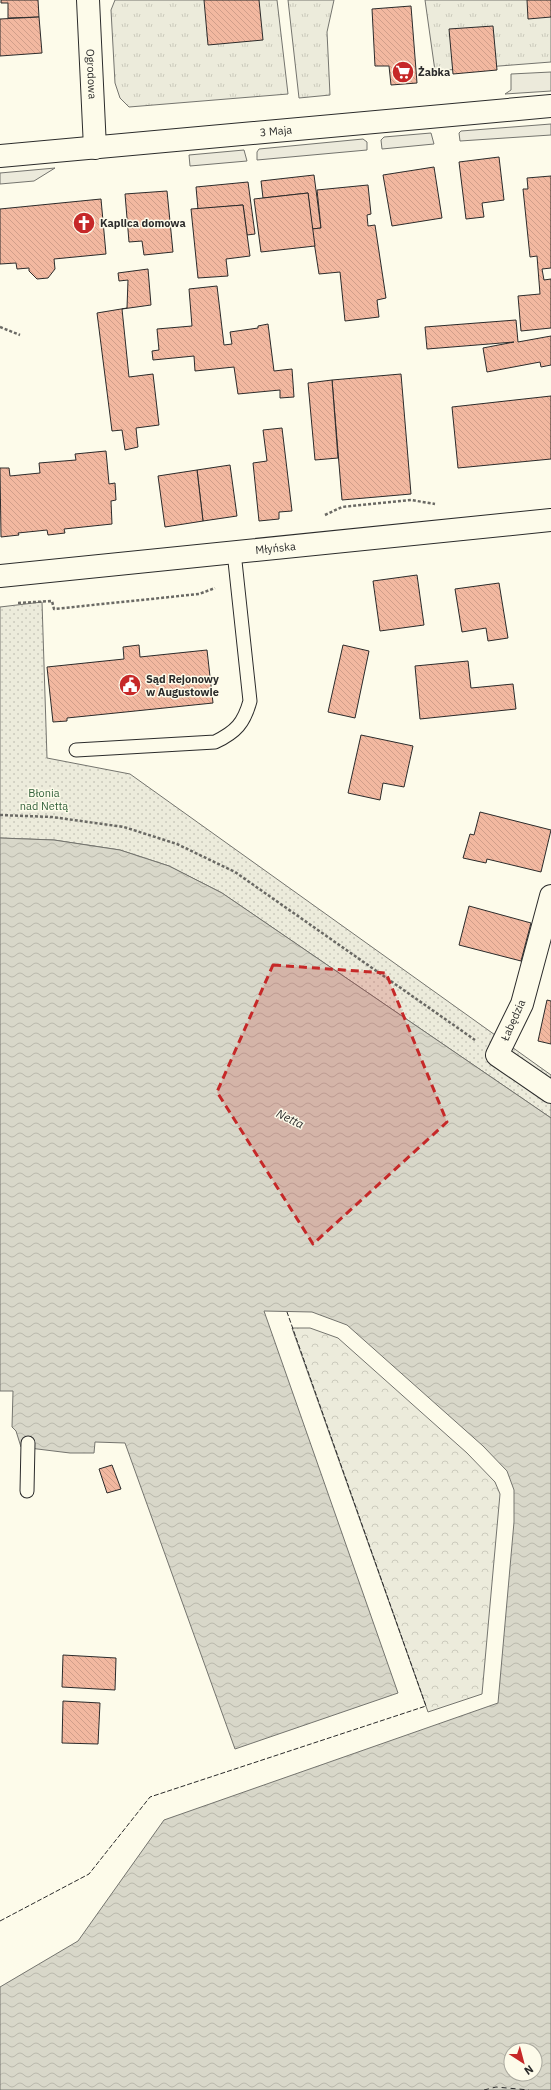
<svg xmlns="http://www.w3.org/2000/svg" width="551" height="2090" viewBox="0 0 551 2090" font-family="'IBM Plex Sans',sans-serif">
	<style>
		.grass { fill: url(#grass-tufts); stroke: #74746e }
		.forest { fill: url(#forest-crowns); stroke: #74746e }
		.park { fill: url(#park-dots); stroke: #74746e }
		.parking { fill: #eceadb; stroke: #74746e }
		.water { fill: url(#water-waves); stroke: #74746e; fill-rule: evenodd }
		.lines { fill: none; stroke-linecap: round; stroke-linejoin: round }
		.ferry { stroke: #2b2b2b; stroke-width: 1; stroke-dasharray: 5 4; stroke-linecap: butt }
		.building { fill: url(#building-back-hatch); stroke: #2b2b2b }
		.service-casing { stroke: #2b2b2b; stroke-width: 15 }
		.minor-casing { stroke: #2b2b2b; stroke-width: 24 }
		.tertiary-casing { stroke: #2b2b2b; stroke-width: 24 }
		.path { stroke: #6a6964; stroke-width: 2.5; stroke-dasharray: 3 2; stroke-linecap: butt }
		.service { stroke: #fdfbea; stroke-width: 13 }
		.minor { stroke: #fdfbea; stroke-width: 22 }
		.tertiary { stroke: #fdfbea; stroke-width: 22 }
		.fence { stroke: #2b2b2b; stroke-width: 1; stroke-dasharray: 5 2; stroke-linecap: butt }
		.marked { fill: #c62828; fill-opacity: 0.2; stroke: #c62828; stroke-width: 3; stroke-dasharray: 8 5; stroke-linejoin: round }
		.labels { text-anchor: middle; stroke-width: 3; stroke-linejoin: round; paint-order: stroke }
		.poi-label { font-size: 11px; font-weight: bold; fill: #2b2b2b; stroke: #fdfbea; text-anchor: start }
		.street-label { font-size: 11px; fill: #2b2b2b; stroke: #fdfbea }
		.park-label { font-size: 11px; fill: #34623c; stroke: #fdfbea }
		.water-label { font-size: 12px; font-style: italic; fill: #2b2b2b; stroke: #fdfbea }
	</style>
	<defs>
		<pattern id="grass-tufts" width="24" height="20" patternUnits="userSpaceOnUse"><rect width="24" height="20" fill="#ecebdb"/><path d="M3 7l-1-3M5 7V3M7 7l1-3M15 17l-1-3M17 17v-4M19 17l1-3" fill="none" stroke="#cbcabc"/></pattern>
		<pattern id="forest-crowns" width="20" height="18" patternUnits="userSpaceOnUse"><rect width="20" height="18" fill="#ecebdb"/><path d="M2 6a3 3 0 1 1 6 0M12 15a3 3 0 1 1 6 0" fill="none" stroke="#cbcabc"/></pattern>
		<pattern id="park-dots" width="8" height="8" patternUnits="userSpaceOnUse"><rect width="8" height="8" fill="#ecebdb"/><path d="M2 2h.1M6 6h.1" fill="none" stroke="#cbcabc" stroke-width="1.8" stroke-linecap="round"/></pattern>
		<pattern id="water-waves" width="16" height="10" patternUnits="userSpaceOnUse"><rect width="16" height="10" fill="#d8d7c9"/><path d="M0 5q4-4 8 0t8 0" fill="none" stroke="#bab9ad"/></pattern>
		<pattern id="building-back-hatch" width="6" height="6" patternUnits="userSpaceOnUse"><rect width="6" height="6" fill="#f2b8a0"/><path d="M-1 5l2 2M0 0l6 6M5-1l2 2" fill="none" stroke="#d09e8a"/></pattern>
	</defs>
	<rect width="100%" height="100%" fill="#fdfbea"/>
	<g class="grass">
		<polygon points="115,0 277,0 288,94 129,107 120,98 115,83 111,10"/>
		<polygon points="288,0 334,0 327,32 330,95 299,98"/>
		<polygon points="425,0 551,0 551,62 435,71"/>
	</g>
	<polygon class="forest" points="292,1328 310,1328 338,1338 467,1453 495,1482 500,1494 482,1694 428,1712"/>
	<polygon class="park" points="42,602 47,758 130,774 551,1075 551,1118 222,893 169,866 120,850 54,840 0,838 0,607"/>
	<g class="parking">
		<polygon points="551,72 551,91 505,94 511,90 511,74"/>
		<polygon points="551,124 551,135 460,141 459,133 461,131"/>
		<polygon points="431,133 434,144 382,149 381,140 384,137"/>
		<polygon points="363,139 367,142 367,150 257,160 257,152 259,149"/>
		<polygon points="244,150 247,161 190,166 189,155"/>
		<polygon points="55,168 34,181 0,184 0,173"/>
	</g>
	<path class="water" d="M0,838L54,840L120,850L169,866L222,893L551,1118V2090H0V1987L78,1941L164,1820L498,1703L514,1522V1490L507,1471L483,1446L347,1325L312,1312L264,1311L398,1693L235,1749L125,1443L95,1442L94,1453H70L21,1447L16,1431L12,1427L13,1391H0ZM511,2050H535V2074H511Z"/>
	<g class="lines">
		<polyline class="ferry" points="484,2090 496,2087 529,2090"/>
	</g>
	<g class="building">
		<polygon points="1,0 38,0 39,17 8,18 8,3 1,3"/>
		<polygon points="204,0 259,0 263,40 208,45"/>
		<polygon points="527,0 551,0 551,17 528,19"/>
		<polygon points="411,6 417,83 391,85 389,66 375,66 372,9"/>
		<polygon points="39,17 42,53 0,56 0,19"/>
		<polygon points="493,26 497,70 453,74 449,29"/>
		<polygon points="499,157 504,200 482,203 484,217 466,219 459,162"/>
		<polygon points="434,167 442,218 392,226 383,175"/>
		<polygon points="314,175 321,228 312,229 308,193 263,198 261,181"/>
		<polygon points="551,176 551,268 542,269 544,280 551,279 551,328 521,331 518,296 540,294 537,256 530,257 523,189 528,189 527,178"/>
		<polygon points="248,182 255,234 247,235 243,205 198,209 196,187"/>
		<polygon points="368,185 371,214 367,215 368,226 375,225 386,298 377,300 379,317 345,321 340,272 319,274 312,229 321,228 317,190"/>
		<polygon points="167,191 173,252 144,255 142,241 129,242 125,194"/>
		<polygon points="308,193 315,246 261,252 254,199"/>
		<polygon points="101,199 106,254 54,259 55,269 48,278 37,279 29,271 29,268 17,269 16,263 0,264 0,209"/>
		<polygon points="243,205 250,256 226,259 228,276 198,278 191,209"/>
		<polygon points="148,269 151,305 122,309 129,377 153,374 159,425 136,428 138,447 125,450 122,430 112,431 97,313 127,308 128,280 119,281 118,273"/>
		<polygon points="217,286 224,345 232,344 230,332 258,328 258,326 268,324 274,371 292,369 294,397 280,398 280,390 238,394 234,367 195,371 194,356 153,360 152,351 159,350 157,329 192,326 189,289"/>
		<polygon points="516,320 518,342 551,336 551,365 541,367 540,362 487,372 483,348 514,342 427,349 425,327"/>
		<polygon points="401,374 411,494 342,500 332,380"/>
		<polygon points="332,380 338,458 315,460 308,383"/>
		<polygon points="551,396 551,459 458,468 452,407"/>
		<polygon points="282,428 292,511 279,512 279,519 259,521 253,463 267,461 263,430"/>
		<polygon points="106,451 109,484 115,483 116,500 111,501 112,524 64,529 65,533 48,535 47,530 18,533 19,535 1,537 0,468 9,468 10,476 40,473 39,463 76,460 75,454"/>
		<polygon points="230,465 237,516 203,521 197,470"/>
		<polygon points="197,470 203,521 165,527 158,476"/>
		<polygon points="417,575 424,625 380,631 373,581"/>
		<polygon points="499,583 508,638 488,641 486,628 462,632 455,589"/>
		<polygon points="139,645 140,657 207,650 213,703 67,718 67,721 53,722 47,667 124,659 123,647"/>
		<polygon points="343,645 369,651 355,718 328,712"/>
		<polygon points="468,661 471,688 513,684 516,709 420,719 415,666"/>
		<polygon points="361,735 413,746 404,787 383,783 380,800 348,793"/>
		<polygon points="480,812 551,830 541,872 487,859 486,863 463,858 470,834 474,835"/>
		<polygon points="469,906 531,923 521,961 459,945"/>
		<polygon points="547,1000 551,1001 551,1044 538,1041"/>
		<polygon points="112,1465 121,1489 107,1493 99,1469"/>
		<polygon points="63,1655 116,1658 115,1690 62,1687"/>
		<polygon points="63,1701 100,1703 98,1744 62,1743"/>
	</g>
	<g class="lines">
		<g class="service-casing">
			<g id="service">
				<path d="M76,750L215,742C236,732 244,723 250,701L234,552"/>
				<polyline points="27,1491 28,1443"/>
			</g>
		</g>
		<g class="minor-casing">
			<g id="minor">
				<path id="s1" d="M88,0L95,148"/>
				<path id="s2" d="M0,576L551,520"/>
				<polyline points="551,896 522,1004 497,1055 551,1092"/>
			</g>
		</g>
		<g class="tertiary-casing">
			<g id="tertiary">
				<path id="s3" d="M0,156L551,106"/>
			</g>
		</g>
		<g class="path">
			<polyline points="0,327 20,335"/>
			<polyline points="325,515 342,507 411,500 435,504"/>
			<polyline points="18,603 52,601 54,609 199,594 215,588"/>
			<polyline points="0,815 52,817 124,827 177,844 235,872 475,1040"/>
		</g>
		<use href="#service" class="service"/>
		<use href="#minor" class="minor"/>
		<use href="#tertiary" class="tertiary"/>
		<polyline class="fence" points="0,1921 89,1874 150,1797 426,1706 287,1312"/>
	</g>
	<path class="marked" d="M273,965L386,973L447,1122L313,1244L217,1092Z"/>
	<defs>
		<g id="supermarket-disc" transform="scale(1.15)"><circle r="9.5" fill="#c62828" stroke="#fdfbea"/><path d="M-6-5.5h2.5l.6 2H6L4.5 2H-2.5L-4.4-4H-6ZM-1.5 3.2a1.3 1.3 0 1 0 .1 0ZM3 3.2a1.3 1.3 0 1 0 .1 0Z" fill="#fff"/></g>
		<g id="church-disc" transform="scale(1.15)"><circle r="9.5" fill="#c62828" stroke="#fdfbea"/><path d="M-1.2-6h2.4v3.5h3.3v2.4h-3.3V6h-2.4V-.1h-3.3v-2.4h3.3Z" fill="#fff"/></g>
		<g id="civic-disc" transform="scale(1.15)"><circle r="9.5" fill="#c62828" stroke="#fdfbea"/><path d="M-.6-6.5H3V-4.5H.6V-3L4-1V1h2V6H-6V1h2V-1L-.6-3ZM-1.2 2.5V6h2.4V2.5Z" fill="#fff"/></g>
	</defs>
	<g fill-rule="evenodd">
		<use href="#supermarket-disc" x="403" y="72"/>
		<use href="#church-disc" x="84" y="223"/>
		<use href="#civic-disc" x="130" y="685"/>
	</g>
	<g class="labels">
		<g class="poi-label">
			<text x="418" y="76">Żabka</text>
			<text x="100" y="227">Kaplica domowa</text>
			<text x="146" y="683">Sąd Rejonowy<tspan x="146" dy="13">w Augustowie</tspan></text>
		</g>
		<g class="street-label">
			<text dy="4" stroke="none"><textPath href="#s1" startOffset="74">Ogrodowa</textPath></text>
			<text dy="4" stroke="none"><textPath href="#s3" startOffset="277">3 Maja</textPath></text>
			<text dy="4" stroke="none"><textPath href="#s2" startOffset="277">Młyńska</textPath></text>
			<text transform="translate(513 1020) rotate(-66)" y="4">Łabędzia</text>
		</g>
		<g class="park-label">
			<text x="44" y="797">Błonia<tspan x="44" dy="13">nad Nettą</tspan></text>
		</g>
		<g class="water-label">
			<text transform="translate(290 1119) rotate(26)" y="4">Netta</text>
		</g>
	</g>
	<g transform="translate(523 2062) rotate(144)"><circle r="19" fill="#fdfbea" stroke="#a9a89e"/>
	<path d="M0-3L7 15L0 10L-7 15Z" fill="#c62828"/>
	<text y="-6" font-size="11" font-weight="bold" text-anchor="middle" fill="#2b2b2b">N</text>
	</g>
</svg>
